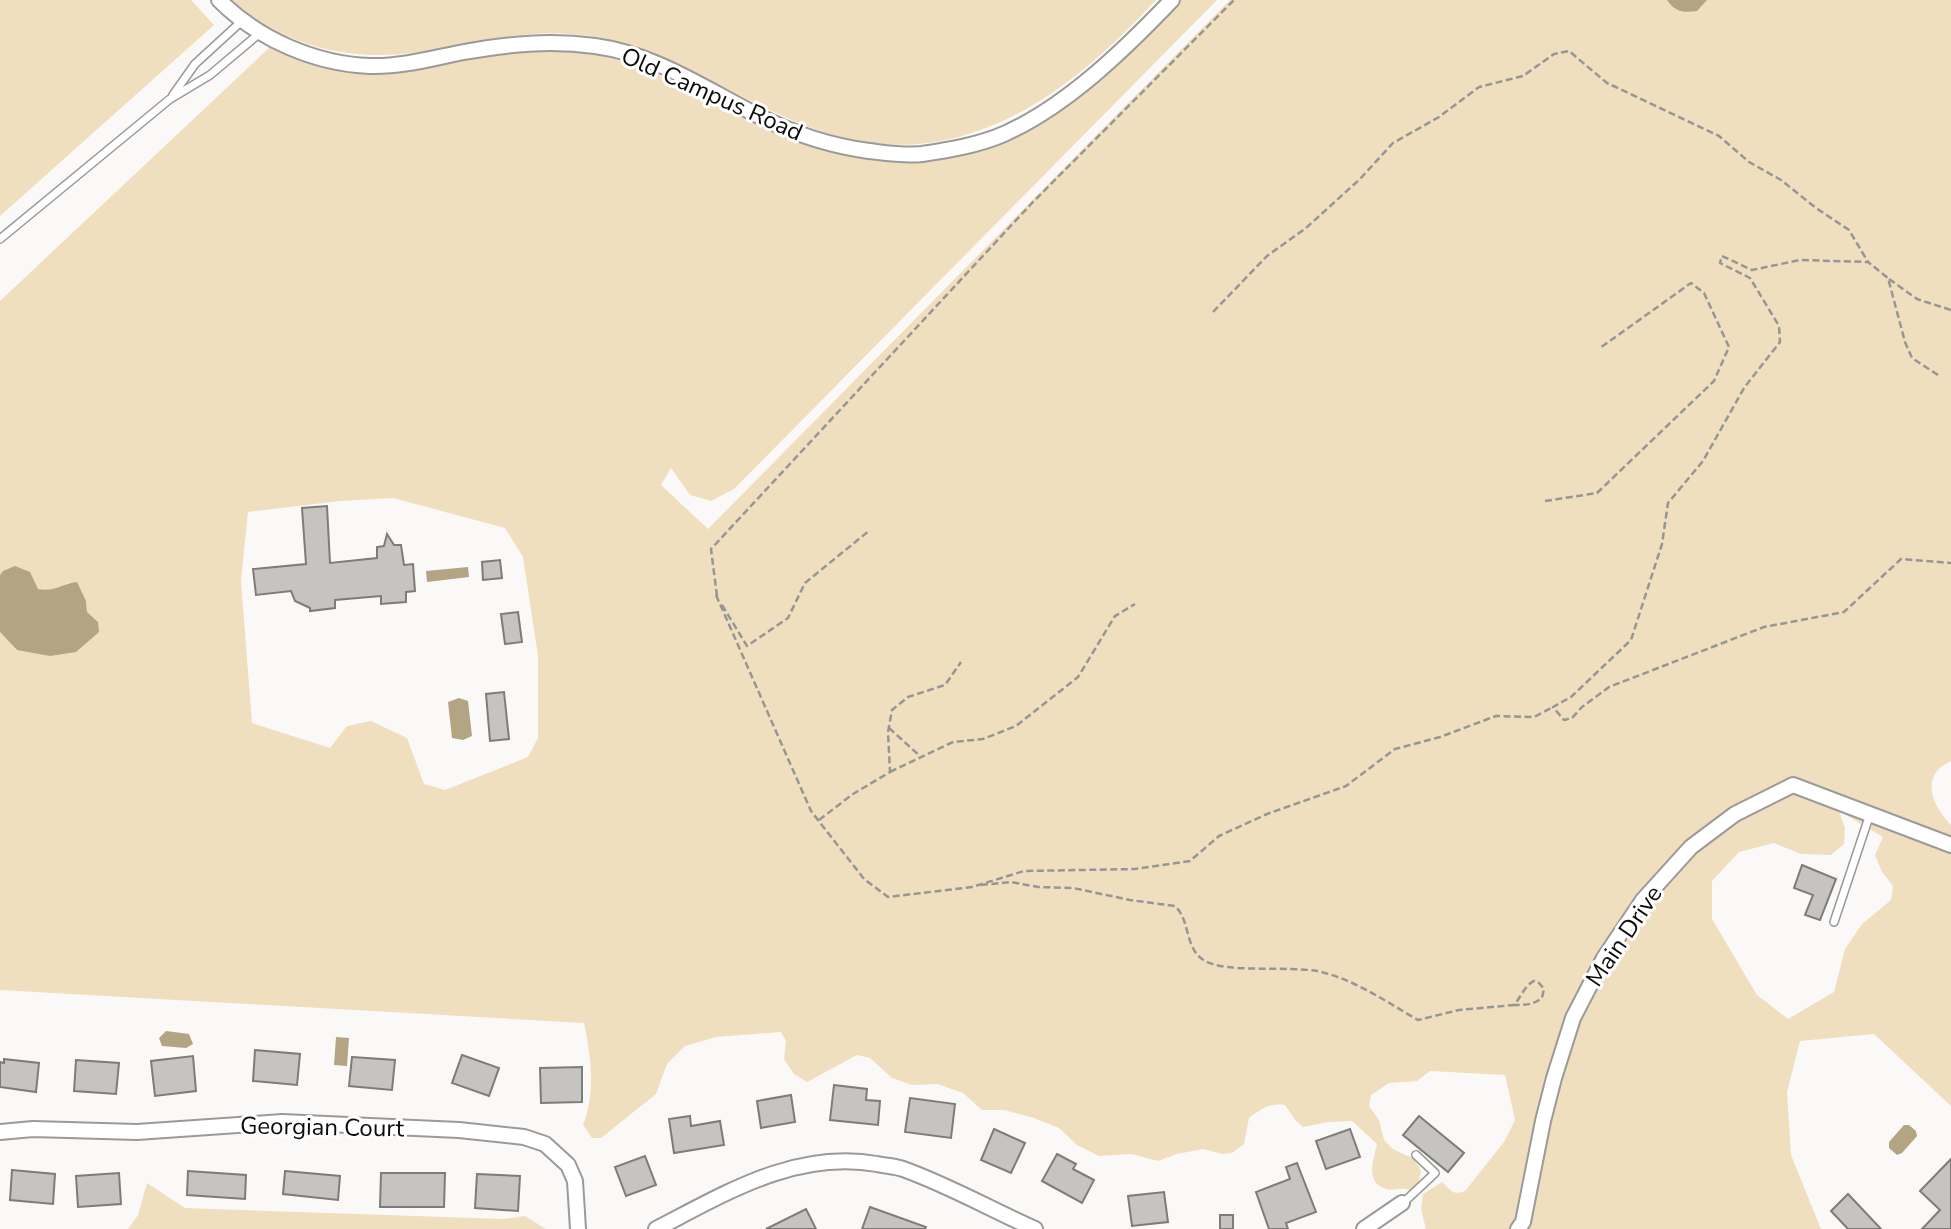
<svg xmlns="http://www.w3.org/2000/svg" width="1951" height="1229" viewBox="0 0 1951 1229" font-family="'Nunito Sans',sans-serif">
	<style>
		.green { fill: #efdfbe; fill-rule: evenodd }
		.water { fill: #b3a483 }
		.building { fill: #c5c4c1; stroke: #7d7c7a; stroke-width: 2 }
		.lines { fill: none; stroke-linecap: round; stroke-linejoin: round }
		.lane-casing { stroke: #9c9a98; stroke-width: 10 }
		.street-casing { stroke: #9c9a98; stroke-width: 18 }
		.path { stroke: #979694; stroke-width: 2.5; stroke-dasharray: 7 3.5; stroke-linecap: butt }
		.lane { stroke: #fff; stroke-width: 7 }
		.street { stroke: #fff; stroke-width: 14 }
		.labels { text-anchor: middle; stroke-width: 6; stroke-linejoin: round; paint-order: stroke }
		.street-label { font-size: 24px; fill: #0c0c0b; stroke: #fff }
	</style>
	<rect width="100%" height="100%" fill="#fbf9f7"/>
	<g class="green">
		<polygon points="0,0 191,0 214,25 0,216"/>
		<path d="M231,0H1156C1092,69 1016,135 918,144C793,155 707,54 590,36C523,26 477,45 413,53C345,61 284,45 231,0Z"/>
		<path d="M1181,0H1217L734,489L711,501L690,495L671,468L661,485L708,529L1230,0H1951V761C1919,775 1932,806 1951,825V1106L1874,1034L1800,1041L1787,1092L1791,1155L1821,1229H1426L1421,1209L1423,1194L1442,1182C1451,1190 1452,1196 1465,1191L1504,1142L1515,1120L1505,1075L1430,1071L1417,1081L1389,1083L1371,1095L1369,1106L1379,1120L1384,1140L1393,1149L1414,1159L1421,1171L1418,1185L1409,1190C1401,1187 1394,1191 1386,1189C1364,1182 1374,1159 1377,1144L1352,1121L1328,1122L1303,1127L1296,1121L1285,1105C1269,1103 1261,1109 1249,1118L1244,1144L1232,1153L1222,1154L1203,1149L1177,1154L1158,1161L1131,1154L1099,1156L1077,1145L1059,1128L1034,1118L1004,1110H982L963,1093L937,1084L912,1085L892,1078L870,1058L857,1055L807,1082L794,1074L784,1059L786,1041L781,1032L716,1037L685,1046L667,1064L656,1094L601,1138H592L583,1125C596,1091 591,1057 584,1023L0,990V632L17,650L98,622L87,612L86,601L68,583L53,591L38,589L3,571L0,575V301L270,47C289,56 309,65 329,69C405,86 485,45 561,50C615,54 664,75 711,99C728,108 745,119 762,127C839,163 930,175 1009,139C1031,129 1052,114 1072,100C1085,91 1099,83 1111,72C1136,50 1158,25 1181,0ZM393,498L505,528L523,557L538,656V738L528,757L445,790L424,784L407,738L371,721L347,726L330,748L252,723L241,581L248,512L340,501ZM1839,811L1883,837L1875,855L1882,872L1893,886L1891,900L1862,924L1845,949L1834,992L1788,1019L1757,995L1712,919V881L1739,852L1774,843L1801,854L1831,855L1844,844L1845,828Z"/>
		<polygon points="147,1183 185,1208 504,1219 525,1216 546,1229 128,1229 138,1215"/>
	</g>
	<g class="water">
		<path d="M1667,0H1707L1697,11C1684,13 1675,12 1667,0Z"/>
		<path d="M15,566L30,572L38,589C56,592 60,584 77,582L86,601L87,612L98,622L99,632L76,652L50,656L17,650L0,632V575L3,571Z"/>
		<polygon points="468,567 469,577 427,582 426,571"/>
		<polygon points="459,698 468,701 472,736 463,740 452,738 448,702"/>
		<polygon points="166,1031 189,1034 193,1044 186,1048 162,1046 159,1038"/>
		<polygon points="336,1037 349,1038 347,1066 334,1065"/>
		<polygon points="1904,1125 1909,1125 1916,1131 1917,1136 1902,1153 1897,1155 1889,1148 1889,1142"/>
	</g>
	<g class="building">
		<polygon points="327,506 330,563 377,558 377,547 384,546 387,534 394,545 401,545 404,565 413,564 415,591 406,592 406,602 381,604 381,596 335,600 335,608 310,611 310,608 295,601 291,591 256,595 253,569 306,564 302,508"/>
		<polygon points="500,560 502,578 483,580 482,562"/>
		<polygon points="518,612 522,642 505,644 501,614"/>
		<polygon points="504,692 509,739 490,741 486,694"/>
		<polygon points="1802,865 1836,879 1820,920 1805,915 1813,895 1794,888"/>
		<polygon points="255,1050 300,1054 297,1085 253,1081"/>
		<polygon points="462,1055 499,1068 489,1096 452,1083"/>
		<polygon points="193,1056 196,1091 155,1096 151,1061"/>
		<polygon points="352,1057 395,1060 392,1090 349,1086"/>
		<polygon points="4,1059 39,1063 36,1092 0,1087 0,1062 4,1063"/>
		<polygon points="76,1060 119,1063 116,1094 74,1091"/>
		<polygon points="582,1067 582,1102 541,1103 540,1068"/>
		<polygon points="834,1085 867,1089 866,1100 880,1101 878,1125 830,1120"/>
		<polygon points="791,1095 795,1122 761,1128 757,1101"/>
		<polygon points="910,1098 955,1104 951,1138 905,1132"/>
		<polygon points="690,1116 691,1126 720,1121 724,1145 674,1153 669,1119"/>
		<polygon points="1419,1116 1464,1153 1448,1172 1403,1135"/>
		<polygon points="994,1129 1025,1143 1011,1173 981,1160"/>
		<polygon points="1350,1129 1360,1157 1326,1169 1316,1141"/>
		<polygon points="1057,1154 1076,1164 1073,1169 1094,1180 1082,1203 1042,1181"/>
		<polygon points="645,1156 656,1185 626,1196 615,1167"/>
		<polygon points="1951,1159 1951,1229 1922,1229 1940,1210 1920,1191"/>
		<polygon points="1297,1163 1316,1212 1286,1223 1288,1229 1269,1229 1256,1192 1290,1179 1286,1167"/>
		<polygon points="12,1170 55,1174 53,1204 10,1200"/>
		<polygon points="188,1171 246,1175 245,1199 187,1195"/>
		<polygon points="285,1171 340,1176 338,1200 283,1194"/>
		<polygon points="119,1173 121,1204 78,1207 76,1176"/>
		<polygon points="381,1173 445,1173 444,1207 380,1207"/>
		<polygon points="477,1174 520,1176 518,1211 475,1208"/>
		<polygon points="1164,1192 1168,1222 1132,1226 1128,1196"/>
		<polygon points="1848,1194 1881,1229 1848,1229 1831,1211"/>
		<polygon points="870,1207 926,1227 925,1229 862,1229"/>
		<polygon points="806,1209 816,1229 766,1229"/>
		<rect x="1220" y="1215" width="13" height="14"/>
	</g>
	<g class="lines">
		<g class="lane-casing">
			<g id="lane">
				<polyline points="173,95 195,64 243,20"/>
				<polyline points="0,239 170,99 210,75 260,33"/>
				<polyline points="1834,922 1870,814"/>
				<polyline points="1403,1203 1435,1173 1416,1155"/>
			</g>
		</g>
		<g class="street-casing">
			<g id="street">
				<path d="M219,0C258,39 315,64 370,66C402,67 433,58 464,52C509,44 550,40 595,46C655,54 707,90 759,116C794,134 831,146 869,151C886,153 905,156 922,154C949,150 979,145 1004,134C1067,106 1125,49 1172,0"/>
				<polyline points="0,1132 33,1129 137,1132 282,1122 459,1130 524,1137 545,1144 568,1165 575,1181 578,1229"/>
				<path d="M656,1229C726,1193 795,1150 877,1164C886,1166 895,1166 903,1169C948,1185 992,1210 1035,1229"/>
				<polyline points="1364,1229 1402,1203"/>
				<polyline points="1518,1229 1523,1222 1543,1121 1554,1078 1573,1018 1604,958 1643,900 1691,847 1735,814 1793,785 1951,845"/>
			</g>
		</g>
		<g class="path">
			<polyline points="1889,279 1917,299 1951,310"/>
			<polyline points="1213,312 1267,256 1306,228 1360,179 1393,143 1439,117 1479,87 1523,76 1554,54 1569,51 1607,83 1719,136 1749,162 1781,180 1816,208 1849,230 1868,262"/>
			<polyline points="1938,375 1912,358 1905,342 1888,278 1868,262 1800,260 1752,270 1722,256 1720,263 1750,278 1779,326 1780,342 1744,388 1703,461 1668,503 1662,544 1631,640 1571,697 1553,707 1564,720 1572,718 1582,707 1609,687 1764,627 1844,612 1901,559 1951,563"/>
			<polyline points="1545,501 1597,493 1714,381 1729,347 1704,293 1691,283 1600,348"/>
			<polyline points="716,595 811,811 864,879 888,897 972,887 1024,871 1135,869 1190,861 1219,836 1267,814 1346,786 1395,749 1440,737 1496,716 1534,717 1553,707"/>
			<polyline points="717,596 711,549 1032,203 1234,0"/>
			<polyline points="722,605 747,646 788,618 805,583 870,530"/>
			<polyline points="889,728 920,756"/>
			<polyline points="890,772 953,742 983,739 1016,726 1078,677 1115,616 1135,604"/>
			<polyline points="819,820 853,794 890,772 888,732 892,710 908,697 945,685 961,662"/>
			<path d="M981,885L1011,882L1038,887L1073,888L1130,900L1175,906C1191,921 1184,949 1205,961C1225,973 1288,966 1317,971C1354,979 1385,1001 1418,1020L1459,1010L1514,1005C1521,997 1525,985 1534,981L1539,983L1544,989L1542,998C1533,1005 1525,1005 1514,1005"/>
		</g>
		<use href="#lane" class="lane"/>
		<use href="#street" class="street"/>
	</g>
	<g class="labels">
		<g class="street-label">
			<text transform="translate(712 94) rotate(24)" y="8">Old Campus Road</text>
			<text transform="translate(1624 936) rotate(-56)" y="8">Main Drive</text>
			<text transform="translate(322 1127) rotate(1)" y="8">Georgian Court</text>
		</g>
	</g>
</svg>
